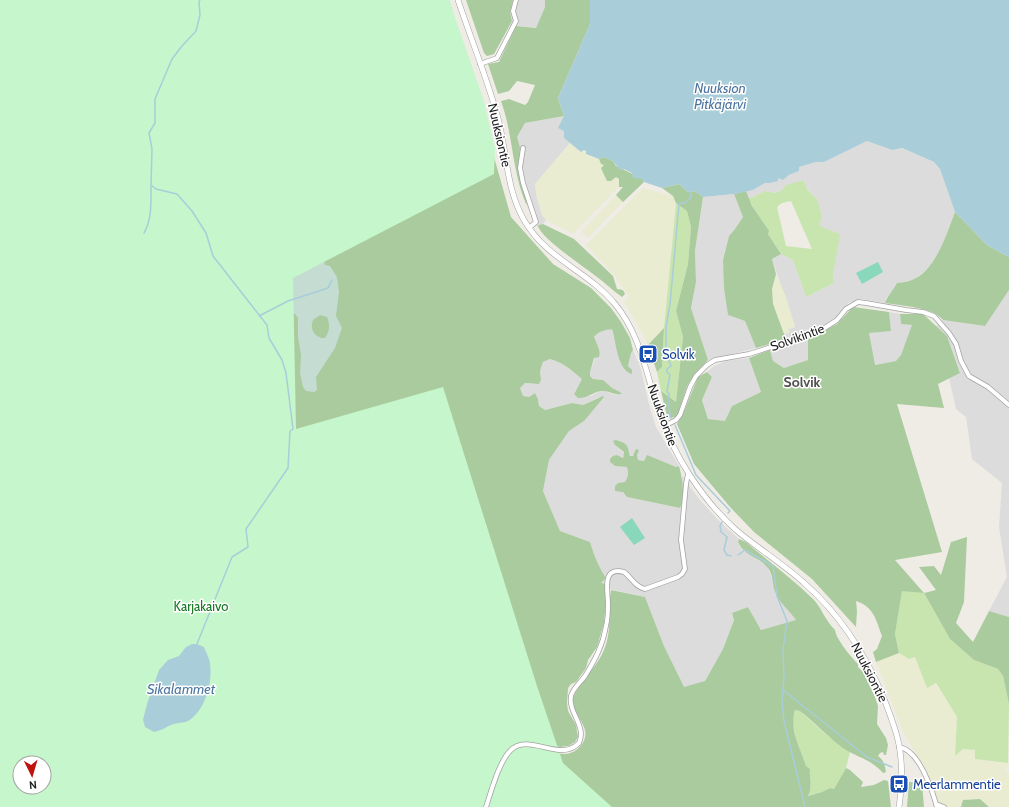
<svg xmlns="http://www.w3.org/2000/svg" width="1009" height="807" viewBox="0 0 1009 807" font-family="Cabin,sans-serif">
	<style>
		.residential { fill: #dddcdc }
		.farmland { fill: #eaecd2 }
		.grass { fill: #c8e5af; fill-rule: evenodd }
		.forest { fill: #aacb9d; fill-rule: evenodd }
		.wetland { fill: #c4dcd1; fill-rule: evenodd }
		.park { fill: #c6f6cb; fill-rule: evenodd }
		.pitch { fill: #89d8bc }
		.water { fill: #a9cdd9 }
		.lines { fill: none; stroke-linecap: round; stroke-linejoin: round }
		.stream { stroke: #a9cdd9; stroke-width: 1.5 }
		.minor-casing { stroke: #a3a3a3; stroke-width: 5.5 }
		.tertiary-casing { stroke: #a3a3a3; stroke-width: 6 }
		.minor { stroke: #fff; stroke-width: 4 }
		.tertiary { stroke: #fff; stroke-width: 5 }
		.labels { text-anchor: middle; stroke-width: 3; stroke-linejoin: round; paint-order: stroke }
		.street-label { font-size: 13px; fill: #1f1f1f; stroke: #fff }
		.transit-label { font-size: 13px; fill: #164399; stroke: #fff; text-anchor: start }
		.park-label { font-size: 13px; fill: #13761e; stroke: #fff }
		.water-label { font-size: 14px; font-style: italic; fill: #4f76a0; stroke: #fff }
		.neighbourhood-label { font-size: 14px; font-weight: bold; fill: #525252; stroke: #fff }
	</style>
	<rect width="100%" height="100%" fill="#efece6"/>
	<g class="residential">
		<polygon points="513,0 545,0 545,7 536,28 510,25 512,21 510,12"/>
		<polygon points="564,116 564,138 570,143 535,184 537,198 542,215 546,220 543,224 538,225 538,228 526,204 527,203 518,169 517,137 525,123"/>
		<polygon points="867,141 892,150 902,148 934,162 940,169 955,212 941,248 930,267 914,280 897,283 893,291 886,298 885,303 861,299 848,303 837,318 826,325 815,331 794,338 784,340 784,334 789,333 788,329 795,327 772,259 781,254 793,260 806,297 834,283 833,275 819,226 813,196 805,185 804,180 775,193 765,191 753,197 748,198 746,191 753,190 765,183 770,183 778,178 783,180 789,175 799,171 799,167 816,162 824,162"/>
		<polygon points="734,194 743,217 735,229 729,236 723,260 728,315 745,321 756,348 708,360 691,308 696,282 695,251 703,197"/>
		<polygon points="1009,290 1009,617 989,611 1007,577 999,527 1002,483 972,459 966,417 956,409 949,378 960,372 947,336 936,326 943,320 985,326"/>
		<polygon points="889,312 900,314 901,324 912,325 911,331 901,355 896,361 874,365 869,333 891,330"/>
		<polygon points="605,329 612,329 617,351 628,366 631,353 633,350 640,366 650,408 656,427 679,466 676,467 667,464 638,460 637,455 630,456 628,450 615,445 624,453 622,458 617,455 610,462 615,466 627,467 629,471 628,478 625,482 618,483 623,492 627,497 680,508 682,504 682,476 700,500 719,521 739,539 738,543 742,550 767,566 773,580 775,593 780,601 796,620 761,630 748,607 732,613 734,620 723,649 704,682 684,688 664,646 645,597 605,588 605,584 601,584 604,575 601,572 595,558 590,542 560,531 543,491 549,460 569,431 584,421 599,397 583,405 572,403 545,410 539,406 538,399 535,393 529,397 523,396 520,388 525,383 532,384 541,380 540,371 543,362 550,359 558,361 565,366 582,379 574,393 591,396 598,392 605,391 614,395 620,392 612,389 603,380 593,379 590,376 590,372 599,347 594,337 598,332"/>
		<polygon points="808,338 808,360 784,368 773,361 770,350"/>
		<polygon points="749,358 761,392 732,406 725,421 708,419 702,400 712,377 707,372 714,366 726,361"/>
	</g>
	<g class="farmland">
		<polygon points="570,143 581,152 584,150 586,151 586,155 599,159 601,164 604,165 619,180 619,187 573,234 546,220 542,215 537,198 535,184"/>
		<polygon points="643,188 673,196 676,203 664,328 648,345 642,333 624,302 629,297 615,276 586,245"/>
		<polygon points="616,195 623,202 588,238 581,232"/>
		<polygon points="776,274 786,297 795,327 788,329 789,333 784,334 773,304 772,289"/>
		<polygon points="899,653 909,659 915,657 927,688 935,683 957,717 955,755 963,749 975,750 975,759 1008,763 1006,772 1009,773 1009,807 989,807 980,799 963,800 961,807 947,807 939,803 930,779 903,732 876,662"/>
	</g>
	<g class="grass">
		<path d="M804,180C805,188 811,194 817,199L822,216L819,226L840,234L833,275L834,283L806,297L793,260L781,254L768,234L748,198L753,197L765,191L775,193L782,190L786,185ZM791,201L812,249L786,246L777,207L782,203Z"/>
		<polygon points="676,203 687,211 691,227 688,264 676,311 683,337 676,402 661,391 657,372 662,367 664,328"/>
		<polygon points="902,590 924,593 950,639 974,660 998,669 1003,676 1009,704 1008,763 975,759 975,750 963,749 955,756 957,717 936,683 927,688 915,657 909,659 899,653 895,634"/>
		<path d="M795,710L800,711L824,733L850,752L846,768L834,789L830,788L822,792L807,796L811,786L809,779L810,769L806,766C803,756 798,746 795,735C793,731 793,714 795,710Z"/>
	</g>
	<g class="forest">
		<path d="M0,0H449L452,9L511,217L553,264L591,288L611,308L621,322L630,338L633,350L631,353L628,366L632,370V374C617,370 616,341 612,329C604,330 599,331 594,337C597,344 601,350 599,357L594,358L590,372V376L593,379L603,380L612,388L620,392L622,394C612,395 610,391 603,391C594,391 589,398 578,398L574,394L582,379C572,371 563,362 550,359L543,362L540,371L541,380L539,384L525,383L520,388L523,396L529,397L535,393L538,399L539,406L545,410L572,403L583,405L603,396L604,397L584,421L569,431L549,460L543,491L560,531L590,542C594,555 598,566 606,578L601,583L605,584L606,602L604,623L597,647L588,660L586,668L576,682L571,684L568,688L567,703L568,711L576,725L578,737L575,742L568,746L560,747L533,740L0,807ZM20,763H44V787H20Z"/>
		<polygon points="466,0 513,0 510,12 512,21 494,54 487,56 484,53"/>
		<path d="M545,0H590V24L558,98L564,116L525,123L517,137L520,148L518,169L527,203L526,204C512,171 513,134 501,101L509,99L525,105L528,102L535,85L517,81L509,91L498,94L488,64L499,62L516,26L536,28L545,7Z"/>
		<polygon points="604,157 613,161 616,166 643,179 644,182 623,202 616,195 623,187 619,187 619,179 616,177 611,181 607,181 601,168 604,165 601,164 599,159"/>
		<polygon points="679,184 688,192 695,191 703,197 695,251 696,282 691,308 708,360 694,375 687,386 678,414 676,417 669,418 667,416 661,391 676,402 683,337 676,311 688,264 691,227 687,211 676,203 673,196 662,188"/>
		<polygon points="746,191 752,206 769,231 768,234 781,254 772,259 776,274 772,289 773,304 784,334 784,340 756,348 745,321 728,315 724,288 723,260 729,236 735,229 743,217 734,194"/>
		<path d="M955,212L987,245L1009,257V290L985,326L943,320C933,307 902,306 885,303C887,296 893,291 897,283C902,282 907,282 912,280C935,272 947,233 955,212Z"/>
		<path d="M543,224L574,239L613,276L617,289L623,290L625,294L622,297C612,290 603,281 593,274C583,266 538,236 538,225Z"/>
		<path d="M853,307L889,312L891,331L869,333L875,365L896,361L901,355L912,325L901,324L900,314H923L947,336L960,373L938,384L944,408L897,404L942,552L895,560L924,593L936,590L919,567L934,566L941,575L951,542L967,537L964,602L956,623L973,642L989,611L1009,617V704L1003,676L998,669L974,660L950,639L924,593L902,591L895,634L899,653L876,662L873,652L877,649L882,636C876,620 874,607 856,601L857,611L856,627L812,579L754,532L730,507L694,464L677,424L683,414L698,377L707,372L712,377L702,400L708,419L725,421L732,406L761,392L749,358L770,350L773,361L784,368L808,360V338L837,324Z"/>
		<polygon points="664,328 662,367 657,372 648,345"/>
		<path d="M616,440C628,444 627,444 630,456H633L636,449L639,450L637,455L638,460L644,461L647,455L676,467L679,466C682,477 686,498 680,508L627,497L623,492L615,491V486L618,483L625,482C628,477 629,473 627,467L615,466L610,462V459L613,456L617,455L623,458L624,452L615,445L613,441Z"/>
		<path d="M739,539L746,542C769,562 793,579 814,600C822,609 825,620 835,630C836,639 851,657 858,664V667L863,672L875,697L878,706L877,724L886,738L888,745L886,755H884L883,752L880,753L878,756C884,760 885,766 886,772L883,773C871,759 858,758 843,748C828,737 815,723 800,711L795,710C793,714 793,731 795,735C798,746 803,756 806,766L810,769C809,780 813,786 808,796L822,792L830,788L834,789L846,768L850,770L863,782L861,787L874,785L884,780L888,781L891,807H490L547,751C552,752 559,754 565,754C576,754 588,742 585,730C582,719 572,711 573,699C574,691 595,667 600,658C614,635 607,614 611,590L645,597L664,646L684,687L705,681L723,649L734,620L732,613L748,607L761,630L796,620C790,611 779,603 775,592C772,584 774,573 766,566C757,556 744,556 738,542Z"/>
		<polygon points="909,782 922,783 924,807 907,807"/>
		<polygon points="980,799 989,807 961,807 963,800"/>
	</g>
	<path class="wetland" d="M238,257L323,258L325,265L330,266L337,277L339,292L336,316L342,328L335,348L316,377L317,390L314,392L306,391L303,387L300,373L301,355L298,337V318L295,314L289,311ZM320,315L327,317C330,325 330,331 325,338C315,339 308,327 314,319C315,319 320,315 320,315Z"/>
	<path class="park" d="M0,0H449L483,98L495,148L494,174L293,278L296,429L443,387L537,686L563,763L612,807H0ZM20,763H44V787H20Z"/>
	<g class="pitch">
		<polygon points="878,262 883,272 862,284 856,273"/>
		<polygon points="632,518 645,538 634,545 620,527"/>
	</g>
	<g class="water">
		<polygon points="590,0 1009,0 1009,257 987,245 955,212 940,169 934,162 902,148 892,150 867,141 824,162 816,162 799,167 799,171 789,175 783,180 778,178 778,181 770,183 765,183 753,190 734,194 703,197 695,191 688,192 679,184 662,188 644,182 643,179 633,178 632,173 624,169 620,170 613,161 604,157 599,159 586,154 586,151 584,150 581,152 564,138 564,131 558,128 564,116 558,98 590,24"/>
		<path d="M192,644H197L204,647C205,651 208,655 209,659C214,677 207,707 191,719C185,724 178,722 171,725C164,728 163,730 154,732L145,727L143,720L147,704L159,670L168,660L179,656L186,647Z"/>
	</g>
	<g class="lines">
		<g class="stream">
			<path d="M144,233C152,220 151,201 151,186"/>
			<polyline points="259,316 288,301 328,288 332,280"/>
			<path d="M671,418L669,410V394L667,391L670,375L667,372V369L671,366L666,352V327L670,304L679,204C686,203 692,200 691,192"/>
			<polyline points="675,425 696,475 730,511 728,513"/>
			<polyline points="722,522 720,526 721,532 727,537 724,550 727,555 731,556"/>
			<polyline points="738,555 745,550 773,566 777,596 787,621 783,650 784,677 782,702 784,721 805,807"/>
			<polyline points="197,644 232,557 248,547 246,529 288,468 290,431 293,429 286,373 282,360 269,338 267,325 213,256 206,233 192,211 177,194 156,189 151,185 152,149 149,133 155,123 155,99 172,59 182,46 196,31 200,15 199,2 200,0"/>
			<polyline points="783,690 867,757 892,767"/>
		</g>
		<g class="minor-casing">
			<g id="minor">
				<polyline points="480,64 497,58 516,21 513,11 516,0"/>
				<polyline points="523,148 520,168 523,183 536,222 529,228"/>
				<polyline points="664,426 676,420 680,415 690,387 696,376 707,365 715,360 749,354 800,338 823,329 837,320 846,309 858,302 866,303 906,310 923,312 934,316 949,333 956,344 961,361 969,376 988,387 1009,405"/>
				<path d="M899,747C919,750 932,790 937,807"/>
				<polyline points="936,804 944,807"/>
				<path d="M486,807C491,792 499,762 510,751C525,734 551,755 569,749C573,748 576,746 579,743C587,726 568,713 571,696C573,688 580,683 585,676C595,660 603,645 606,626C608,619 608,611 608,604C608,591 601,566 624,572C631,577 635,587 645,589L678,577L682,574L685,569L681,540L686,484L688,474"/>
			</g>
		</g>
		<g class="tertiary-casing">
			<path id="tertiary" d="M458,0C471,39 487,78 498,118C507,152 506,189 524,220C546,259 588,271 615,304C640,334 646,373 658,409C666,432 676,454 689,474C702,494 717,513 735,529C757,548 782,563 803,582C840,614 866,655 884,699C890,714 896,729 899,745C903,765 902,786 899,807"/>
		</g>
		<use href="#minor" class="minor"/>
		<use href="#tertiary" class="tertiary"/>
	</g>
	<defs>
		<g id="bus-square" transform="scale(1)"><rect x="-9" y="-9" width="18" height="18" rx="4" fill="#1a4fb4" stroke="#fff"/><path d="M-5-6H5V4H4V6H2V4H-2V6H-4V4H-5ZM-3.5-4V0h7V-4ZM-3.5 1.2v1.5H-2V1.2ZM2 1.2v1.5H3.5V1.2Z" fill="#fff"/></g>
	</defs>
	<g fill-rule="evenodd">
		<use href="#bus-square" x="648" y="354"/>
		<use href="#bus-square" x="899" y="784"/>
	</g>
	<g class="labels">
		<g class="street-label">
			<text transform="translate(500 135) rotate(77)" y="5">Nuuksiontie</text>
			<text transform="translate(797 337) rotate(-20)" y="5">Solvikintie</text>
			<text transform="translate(663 415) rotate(70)" y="5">Nuuksiontie</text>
			<text transform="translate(870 672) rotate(63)" y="5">Nuuksiontie</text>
		</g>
		<g class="transit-label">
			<text x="662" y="359">Solvik</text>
			<text x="913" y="789">Meerlammentie</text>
		</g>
		<g class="park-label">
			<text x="201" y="611">Karjakaivo</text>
		</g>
		<g class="water-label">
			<text x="720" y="93">Nuuksion<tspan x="720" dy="16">Pitkäjärvi</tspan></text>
			<text x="181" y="694">Sikalammet</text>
		</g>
		<g class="neighbourhood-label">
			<text x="802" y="387">Solvik</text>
		</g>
	</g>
	<g transform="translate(32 775) rotate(175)"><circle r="19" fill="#ffffff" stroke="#a5a5a5"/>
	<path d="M0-3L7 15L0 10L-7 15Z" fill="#bf130e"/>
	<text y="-6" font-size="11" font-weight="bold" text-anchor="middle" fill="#1f1f1f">N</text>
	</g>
</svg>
